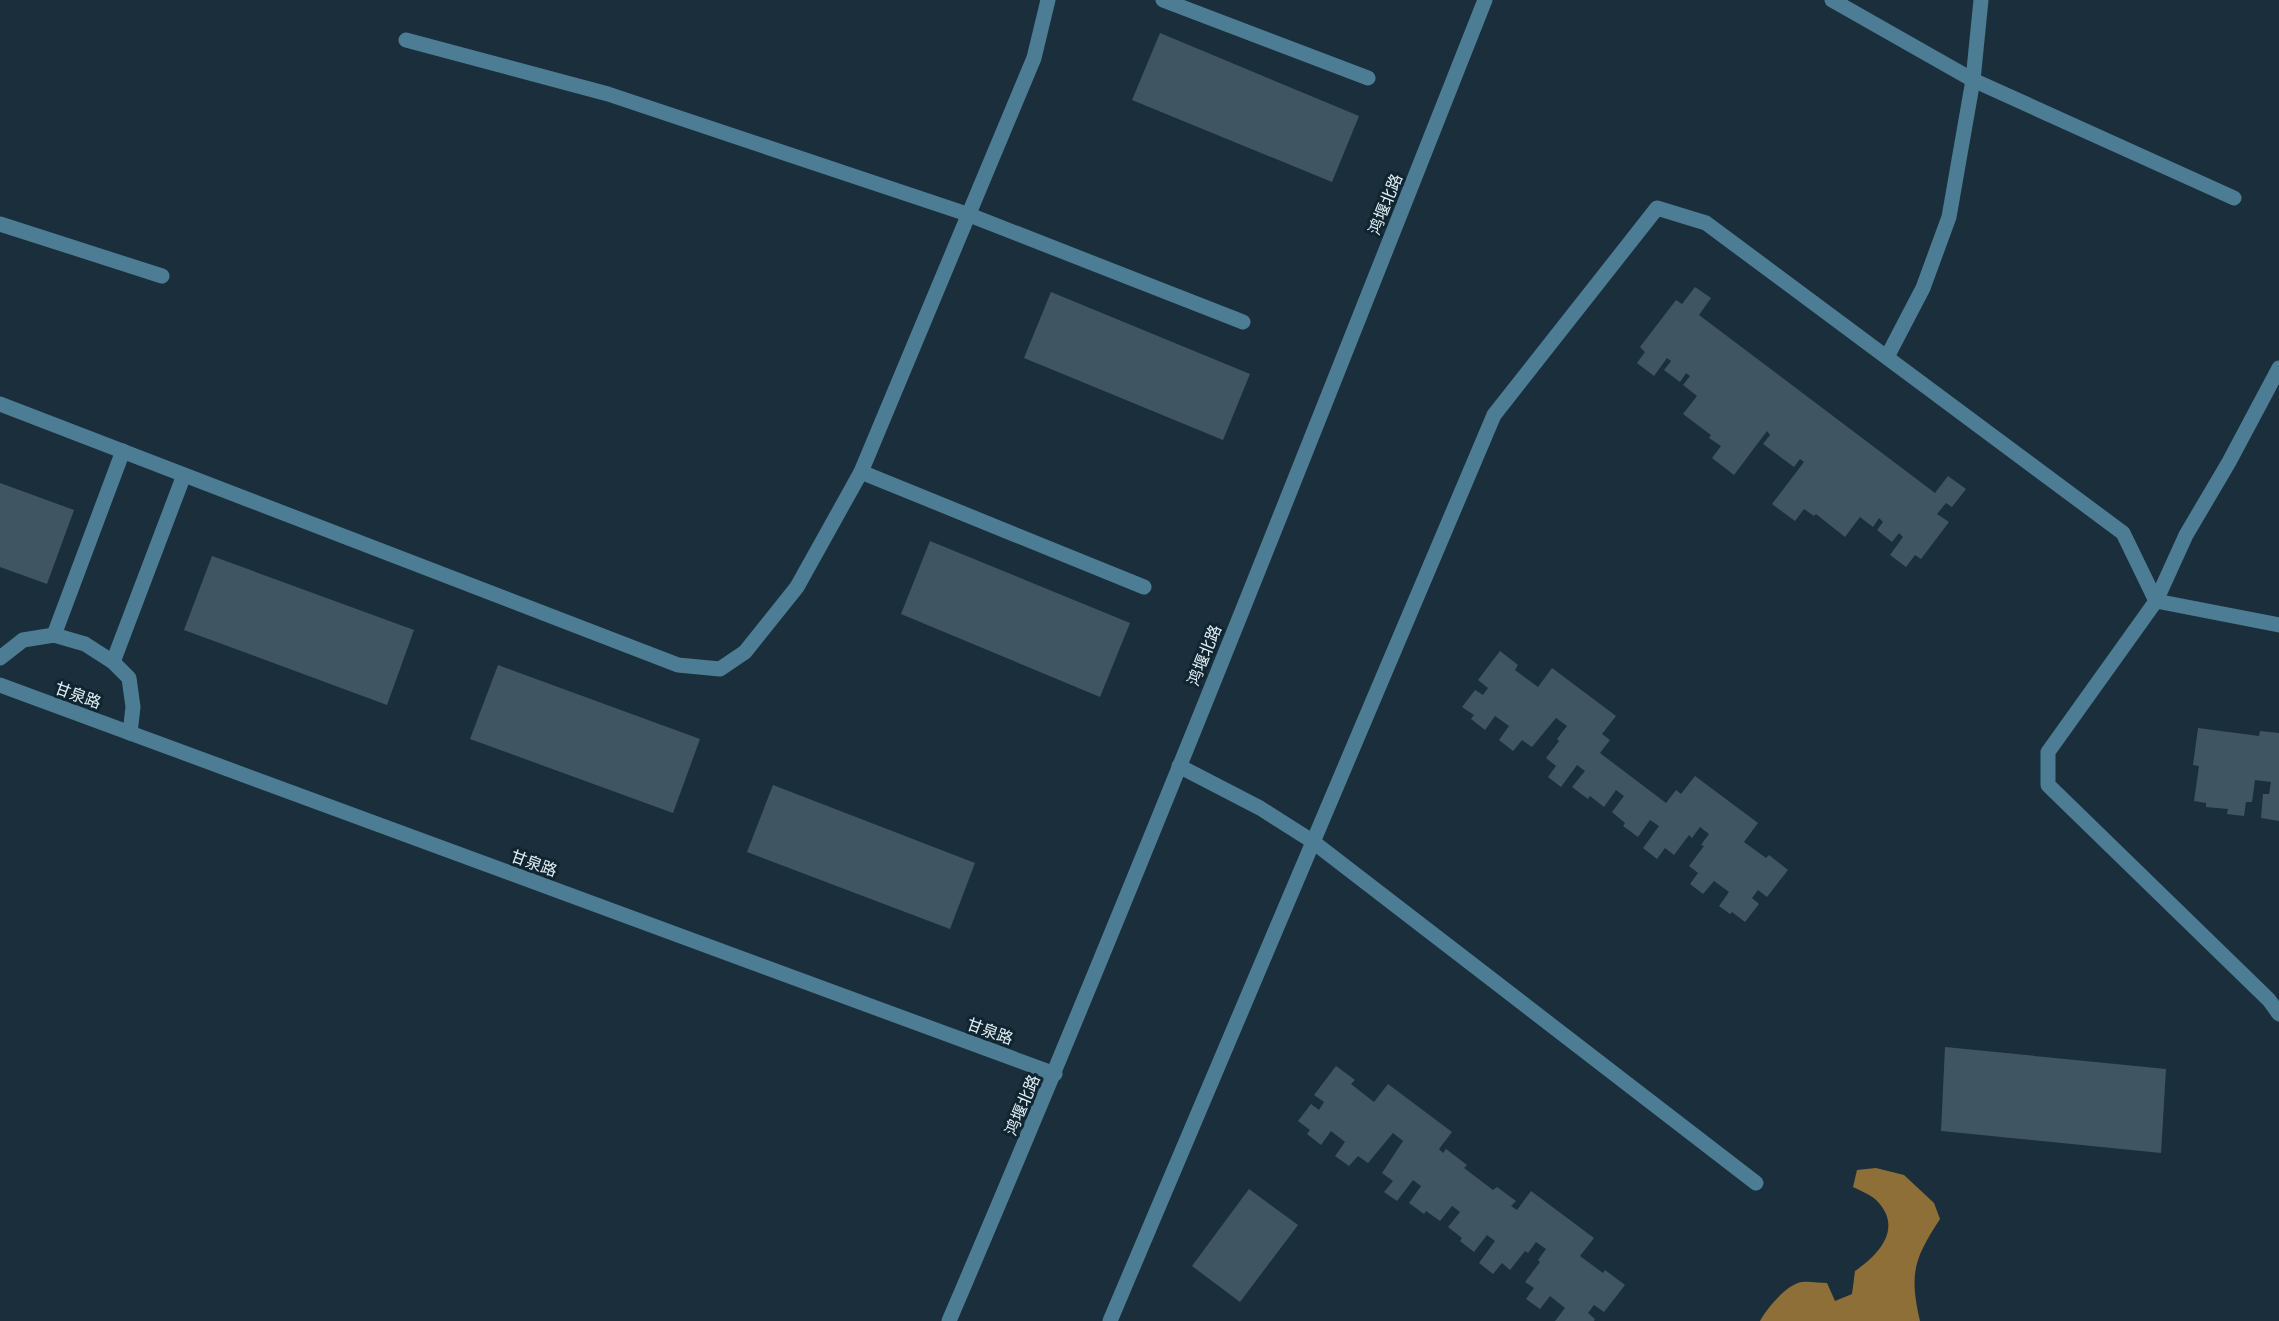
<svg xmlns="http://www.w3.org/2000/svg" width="2279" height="1321" viewBox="0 0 2279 1321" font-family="Montserrat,'Noto Sans SC',sans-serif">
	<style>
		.water { fill: #8f6f38 }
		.building { fill: #3f5662 }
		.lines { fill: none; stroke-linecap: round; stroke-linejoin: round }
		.minor { stroke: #4d7d95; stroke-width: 15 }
		.labels { text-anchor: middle; stroke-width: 6; stroke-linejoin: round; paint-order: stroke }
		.street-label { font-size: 16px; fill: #e2eff6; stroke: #102530 }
	</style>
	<rect width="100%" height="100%" fill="#1a2f3b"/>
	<path class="water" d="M1876,1168L1904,1175L1934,1203L1940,1219C1914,1259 1909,1273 1920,1321H1760C1767,1308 1787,1284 1802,1282C1810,1281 1819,1283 1827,1283L1835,1301L1852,1294L1855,1271C1878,1255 1903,1229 1878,1202C1872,1195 1861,1191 1853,1187L1857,1170Z"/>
	<g class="building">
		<polygon points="1160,33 1359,116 1332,182 1132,100"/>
		<polygon points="1695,287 1711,298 1699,315 1935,493 1948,476 1966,489 1952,507 1946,503 1937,514 1949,522 1921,559 1915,555 1906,567 1890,555 1903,537 1899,533 1892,542 1877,530 1883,522 1879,518 1873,527 1860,517 1845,537 1816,514 1814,516 1804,509 1795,521 1772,504 1804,462 1800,459 1794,467 1763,444 1770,435 1767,431 1734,475 1712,458 1721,446 1709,438 1711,435 1683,414 1697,396 1683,385 1690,376 1686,373 1680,382 1664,370 1671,361 1667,358 1654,376 1637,363 1645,352 1640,347 1676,300 1682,304"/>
		<polygon points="1051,292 1250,374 1223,440 1024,358"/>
		<polygon points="0,483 74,510 47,584 0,567"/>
		<polygon points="930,541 1130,623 1100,697 901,614"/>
		<polygon points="212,556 414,630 387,705 184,630"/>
		<polygon points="1500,651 1518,665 1515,670 1538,687 1552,668 1616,716 1602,734 1610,740 1600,753 1666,803 1676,790 1681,794 1695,776 1758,823 1744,842 1766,858 1769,855 1788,870 1767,897 1758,890 1752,898 1759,904 1745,922 1732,912 1730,914 1719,906 1729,892 1714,881 1703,894 1690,884 1698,873 1689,866 1704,846 1701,845 1709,834 1700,827 1692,838 1689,835 1674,855 1665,848 1657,859 1643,848 1659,826 1650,820 1638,837 1623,826 1625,823 1612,812 1624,796 1616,790 1604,807 1590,796 1588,799 1572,787 1585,771 1577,765 1561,787 1548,777 1556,766 1546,758 1559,741 1557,739 1567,726 1556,718 1532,747 1522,740 1513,751 1499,740 1509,726 1495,716 1485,730 1471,719 1474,715 1462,707 1475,690 1483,695 1488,688 1478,680"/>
		<polygon points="498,665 700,739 673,813 470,739"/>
		<polygon points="2198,728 2259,736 2260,731 2279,733 2279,821 2261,818 2263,794 2269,794 2271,782 2255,780 2252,802 2246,802 2244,816 2227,814 2228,809 2206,807 2206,803 2194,801 2199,766 2193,765"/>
		<polygon points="773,785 975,863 950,929 747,852"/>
		<polygon points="1945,1047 2166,1069 2161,1153 1941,1131"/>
		<polygon points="1336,1066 1355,1080 1351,1084 1374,1102 1388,1084 1452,1132 1439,1149 1443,1153 1446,1149 1467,1165 1464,1168 1493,1190 1497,1187 1516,1201 1511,1206 1517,1210 1531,1191 1594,1238 1580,1256 1603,1273 1605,1270 1625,1285 1604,1312 1594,1305 1588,1313 1595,1319 1594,1321 1555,1321 1565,1308 1550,1296 1540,1309 1526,1299 1534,1288 1525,1282 1540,1262 1538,1260 1546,1249 1536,1242 1528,1253 1525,1251 1510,1270 1502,1263 1493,1274 1479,1263 1495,1241 1487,1235 1474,1252 1460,1241 1462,1238 1448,1227 1460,1212 1452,1206 1440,1221 1426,1211 1424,1214 1409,1203 1421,1186 1413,1180 1397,1201 1384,1192 1393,1181 1382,1173 1403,1141 1393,1133 1368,1163 1358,1156 1349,1166 1335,1156 1345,1142 1331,1131 1321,1145 1307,1134 1310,1130 1298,1121 1311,1104 1319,1110 1324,1102 1314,1095"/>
		<polygon points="1249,1189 1298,1225 1240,1302 1192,1266"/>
	</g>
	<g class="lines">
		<g class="minor">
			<polyline points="1163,0 1368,78"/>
			<polyline points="1832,0 1973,80 2234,198"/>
			<polyline points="406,40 608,94 967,214 1243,322"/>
			<polyline points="0,224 162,276"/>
			<polyline points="1887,357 1923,288 1949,217 1973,80 1981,0"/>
			<polyline points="2279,368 2229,462 2186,535 2156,601 2048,752 2048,785 2269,1000 2279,1014"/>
			<polyline points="0,404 678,665 720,669 745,652 797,587 861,472 1034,58 1048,0"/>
			<polyline points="861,472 1144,587"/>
			<polyline points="54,635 123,451"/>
			<polyline points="0,658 23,640 54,635 85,644 113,662 129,678 133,707 130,733"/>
			<polyline points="113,662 184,475"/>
			<polyline points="0,685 1055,1074"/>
			<polyline points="1179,766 1260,808 1312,841 1756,1183"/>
			<path d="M949,1321C1136,884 1310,442 1485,0"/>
			<polyline points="1110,1321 1494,415 1657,208 1706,223 2123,533 2156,601 2279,625"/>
		</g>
	</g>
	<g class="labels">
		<g class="street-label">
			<text transform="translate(1385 204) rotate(-68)" y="6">鸿堰北路</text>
			<text transform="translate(1204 655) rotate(-68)" y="6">鸿堰北路</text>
			<text transform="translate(78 695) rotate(20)" y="6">甘泉路</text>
			<text transform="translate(534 863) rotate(20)" y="6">甘泉路</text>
			<text transform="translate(990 1031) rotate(20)" y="6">甘泉路</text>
			<text transform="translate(1022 1105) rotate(-67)" y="6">鸿堰北路</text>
		</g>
	</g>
</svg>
